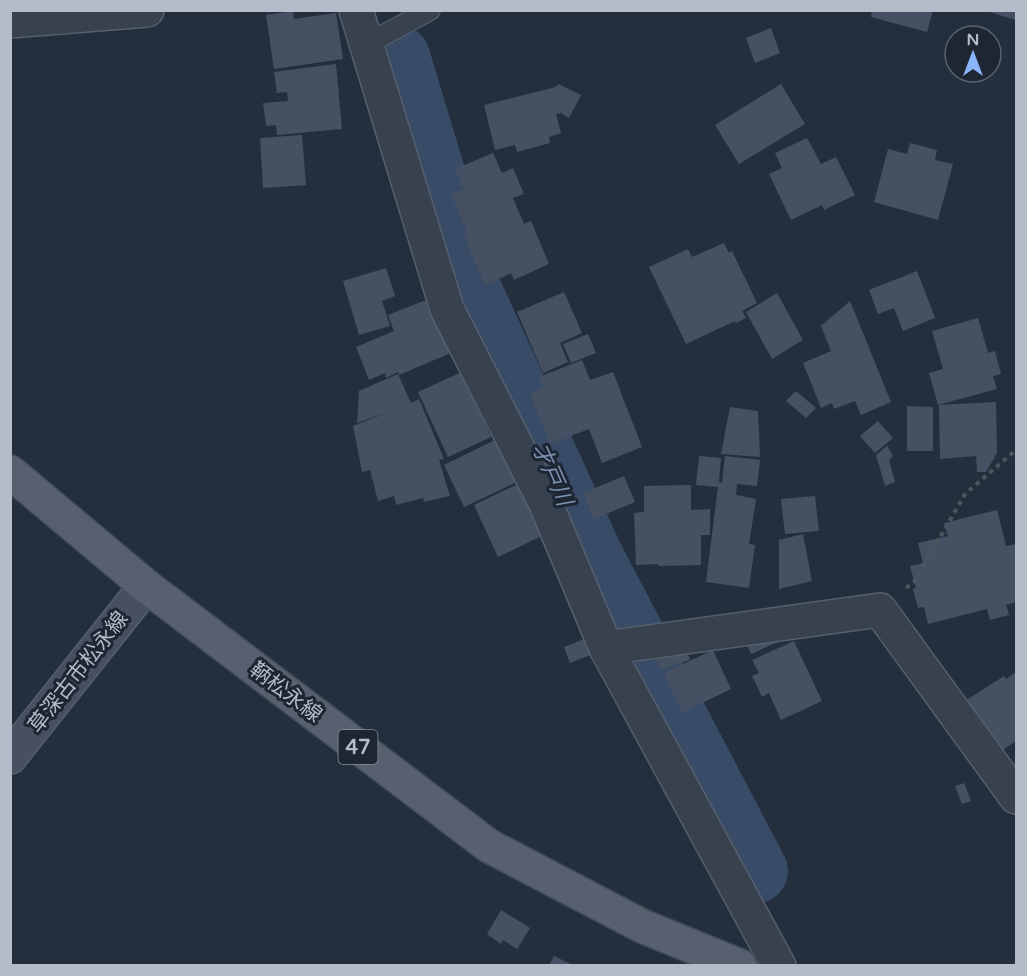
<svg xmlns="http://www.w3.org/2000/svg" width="1027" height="976" viewBox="0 0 1027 976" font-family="'Varela Round','Noto Sans JP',sans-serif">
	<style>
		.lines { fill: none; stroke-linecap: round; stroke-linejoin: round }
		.river { stroke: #394c67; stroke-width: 64 }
		.building { fill: #455162 }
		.lane-casing { stroke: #565f6c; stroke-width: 22 }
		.street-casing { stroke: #565f6c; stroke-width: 36 }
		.secondary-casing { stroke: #565f6c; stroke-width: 36 }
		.primary-casing { stroke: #414a57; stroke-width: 36 }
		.path { stroke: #44595c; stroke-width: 4; stroke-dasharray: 4.5 4.5; stroke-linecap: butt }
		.lane { stroke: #38414e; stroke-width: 20 }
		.street { stroke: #38414e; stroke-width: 33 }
		.secondary { stroke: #465061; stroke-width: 33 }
		.primary { stroke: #56606e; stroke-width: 33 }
		.labels { text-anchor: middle; stroke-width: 6; stroke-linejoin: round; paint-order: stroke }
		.shield { fill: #1d2633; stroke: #878f9c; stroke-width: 1.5 }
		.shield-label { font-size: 20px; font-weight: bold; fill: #b4bcc9 }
		.street-label { font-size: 21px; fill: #b4bcc9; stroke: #1d2633 }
		.water-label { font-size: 22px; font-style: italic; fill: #7c92b1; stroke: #1d2633 }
	</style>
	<rect width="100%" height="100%" fill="#242f3e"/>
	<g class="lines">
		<polyline class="river" points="398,57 466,282 591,556 756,871"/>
	</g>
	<g class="building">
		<polygon points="872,10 933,10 927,32 871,17"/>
		<polygon points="986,10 1016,10 1016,20 986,11"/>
		<polygon points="293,11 294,19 336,13 343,59 274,69 266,15"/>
		<polygon points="771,28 780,53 755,63 746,38"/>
		<polygon points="336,64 342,129 277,135 276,125 266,126 263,103 288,101 287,92 277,93 274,72"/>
		<polygon points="558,84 581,95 569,118 561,113 556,114 561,133 549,137 550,143 517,152 515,145 495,150 484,105 556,87"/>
		<polygon points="781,84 805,124 739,164 715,125"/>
		<polygon points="302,135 306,185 263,188 260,138"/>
		<polygon points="807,138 821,164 836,157 855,195 824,210 822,205 791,220 769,174 782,168 775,153"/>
		<polygon points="910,143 937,150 935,160 953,164 938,220 874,202 888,149 907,154"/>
		<polygon points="493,153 502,173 513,168 524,194 513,198 524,224 531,221 549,264 514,280 511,273 485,285 464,236 468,234 451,194 464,189 455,169"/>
		<polygon points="724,243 729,253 732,251 757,303 742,311 746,318 736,323 735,321 686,344 649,267 688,249 692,257"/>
		<polygon points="386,268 395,296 382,301 390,326 359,335 343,281"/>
		<polygon points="917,271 935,318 903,331 894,308 878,314 869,290"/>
		<polygon points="564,292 582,333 560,343 568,362 543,373 517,312"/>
		<polygon points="777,293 803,340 772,359 746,312"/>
		<polygon points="426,300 453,352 399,375 398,372 386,378 385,373 369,380 356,347 394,331 388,315"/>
		<polygon points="850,301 891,402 861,415 855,401 834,409 832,403 821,408 803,363 831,351 821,326"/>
		<polygon points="978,318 988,353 995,351 1001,374 993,376 997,389 938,405 929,373 943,369 932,331"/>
		<polygon points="588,334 596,353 571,363 563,344"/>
		<polygon points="582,360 590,380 613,372 642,447 602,463 589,429 550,444 530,393 543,388 539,377"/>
		<polygon points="462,372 491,437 448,457 418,392"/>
		<polygon points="398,374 411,403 419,399 444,459 439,460 450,496 424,502 423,498 396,505 394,496 378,501 370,470 362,472 353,426 391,411 357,423 359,391"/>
		<polygon points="796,391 816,408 806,418 786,401"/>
		<polygon points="996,402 997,453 986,472 977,472 976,456 940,459 939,405"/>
		<polygon points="907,406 933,407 933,451 907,451"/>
		<polygon points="730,407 758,411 760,457 721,454"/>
		<polygon points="878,421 893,438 875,453 860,436"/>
		<polygon points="499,438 519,481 464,507 444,465"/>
		<polygon points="887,446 893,456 889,460 895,482 885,486 876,455"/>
		<polygon points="699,456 721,458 719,482 722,483 725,456 760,460 757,486 737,484 736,495 756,499 749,544 755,545 749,588 706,582 718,487 696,485"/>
		<polygon points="624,476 635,502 594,519 583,493"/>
		<polygon points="522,482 546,534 498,557 474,505"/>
		<polygon points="691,485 691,510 710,509 710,535 701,535 701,565 659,566 658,564 636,565 634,513 644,512 644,486"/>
		<polygon points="815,496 819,531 785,534 781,499"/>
		<polygon points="997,510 1006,546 1016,544 1016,602 1006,605 1009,615 990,620 987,609 928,624 924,607 918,608 913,589 916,588 910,566 923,563 918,543 948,536 944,523"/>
		<polygon points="803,534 812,581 779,589 779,540"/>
		<polygon points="742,632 789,637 751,654"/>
		<polygon points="584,639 590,655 570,663 564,647"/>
		<polygon points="684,641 690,660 660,670 654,652"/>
		<polygon points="794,641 822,701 781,720 769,693 762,697 752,676 759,673 752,660"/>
		<polygon points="713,650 731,689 682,713 664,673"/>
		<polygon points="1016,672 1016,741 991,758 957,706 1004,676 1006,679"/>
		<polygon points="964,783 971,801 962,804 955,786"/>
		<polygon points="501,910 530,928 517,949 503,940 501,944 487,934"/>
		<polygon points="554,956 575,966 549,966"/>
	</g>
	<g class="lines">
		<g class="lane-casing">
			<polyline id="lane" points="365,45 430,10"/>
		</g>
		<g class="street-casing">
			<g id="street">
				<polyline points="356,10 447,309 545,502 606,648 779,966"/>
				<polyline points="10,21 147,10"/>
				<polyline points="606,648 880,610 1016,797"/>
			</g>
		</g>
		<g class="secondary-casing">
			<polyline id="secondary" points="10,757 146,586"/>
		</g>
		<g class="primary-casing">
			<polyline id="primary" points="10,472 146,586 489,846 642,926 740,966"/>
		</g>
		<polyline class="path" points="906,588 915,581 965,494 1016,450"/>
		<use href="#lane" class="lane"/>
		<use href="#street" class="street"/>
		<use href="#secondary" class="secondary"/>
		<use href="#primary" class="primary"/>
	</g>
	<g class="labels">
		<rect class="shield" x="338.5" y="730" width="39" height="34" rx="4.5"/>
		<g class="shield-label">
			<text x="358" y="754">47</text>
		</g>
		<g class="street-label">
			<text transform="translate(78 672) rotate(-52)" y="7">草深古市松永線</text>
			<text transform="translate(286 692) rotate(37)" y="7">鞆松永線</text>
		</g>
		<g class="water-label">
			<text transform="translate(553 474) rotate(66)" y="8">才戸川</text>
		</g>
	</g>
	<rect width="1027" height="976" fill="none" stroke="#b4bcc9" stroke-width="24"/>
	<g transform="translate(973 54)"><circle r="28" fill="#1d2633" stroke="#59626f" stroke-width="1.5"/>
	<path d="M0-4.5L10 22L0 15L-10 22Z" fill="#8ab4f8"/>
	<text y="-9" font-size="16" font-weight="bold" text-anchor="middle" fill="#b4bcc9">N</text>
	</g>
</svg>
